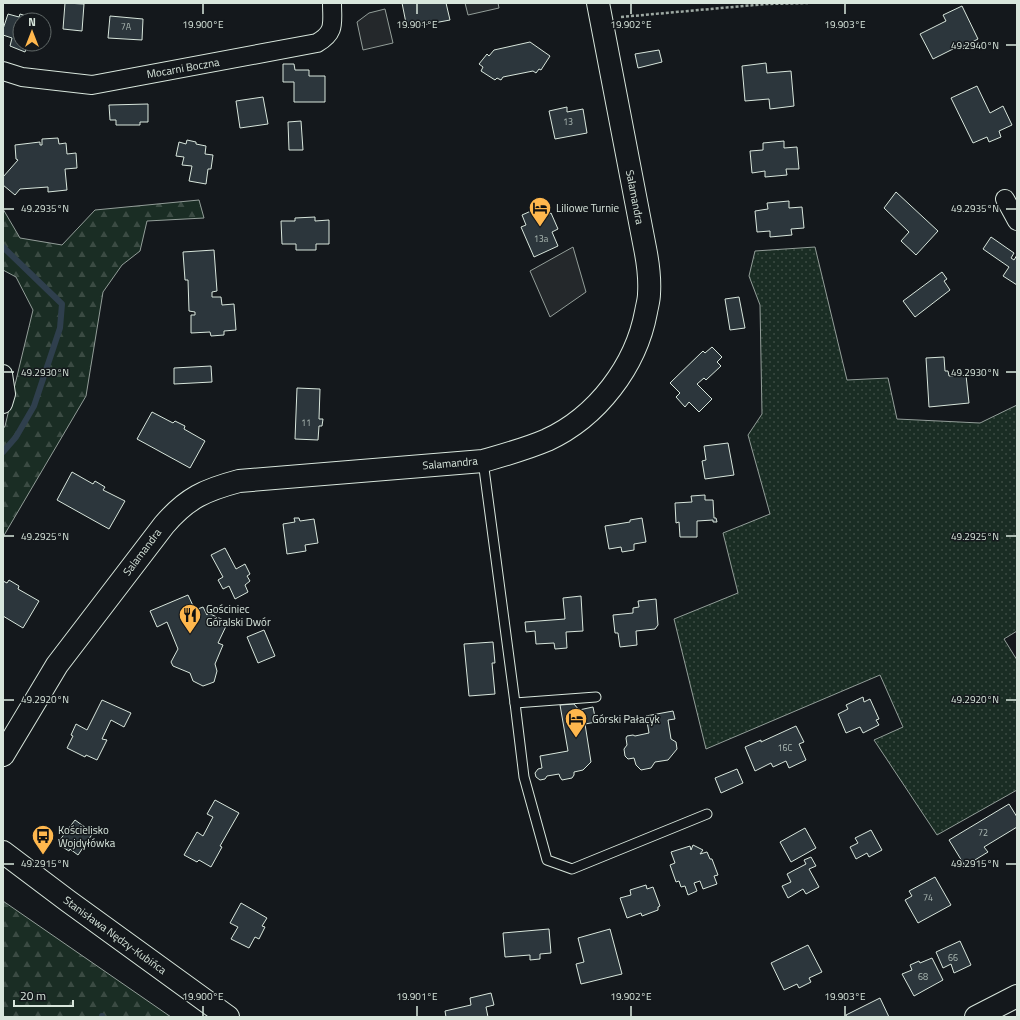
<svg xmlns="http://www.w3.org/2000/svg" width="1020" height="1020" viewBox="0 0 1020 1020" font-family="'Titillium Web',sans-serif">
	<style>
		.green { fill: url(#green-dots); stroke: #939e99 }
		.forest { fill: url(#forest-firs); stroke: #939e99 }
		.parking { fill: #24282b; stroke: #939e99 }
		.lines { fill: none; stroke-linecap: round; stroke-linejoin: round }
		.stream { stroke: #2f3f4d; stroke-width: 6 }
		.building { fill: #2c363c; stroke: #d8e6dc }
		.service-casing { stroke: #d8e6dc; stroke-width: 11 }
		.minor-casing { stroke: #d8e6dc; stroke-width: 20 }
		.tertiary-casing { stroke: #d8e6dc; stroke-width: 24 }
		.path { stroke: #9da8a2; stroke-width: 2.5; stroke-dasharray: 3 2; stroke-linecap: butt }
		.service { stroke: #14181c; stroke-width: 9 }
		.minor { stroke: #14181c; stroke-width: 18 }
		.tertiary { stroke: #14181c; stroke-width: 22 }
		.ticks { fill: none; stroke: #d8e6dc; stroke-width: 1.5 }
		.labels { text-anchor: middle; stroke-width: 3; stroke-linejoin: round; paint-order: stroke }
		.number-label { font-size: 9px; fill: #adbab4 }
		.street-label { font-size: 11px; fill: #d8e6dc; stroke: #14181c }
		.poi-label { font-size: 11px; fill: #d8e6dc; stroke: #14181c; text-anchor: start }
		.ticks-label { font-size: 10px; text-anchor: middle; fill: #d8e6dc; stroke: #14181c; stroke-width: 3; stroke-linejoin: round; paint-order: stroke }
	</style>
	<defs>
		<pattern id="green-dots" width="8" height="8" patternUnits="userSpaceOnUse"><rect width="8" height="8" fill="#1a2d24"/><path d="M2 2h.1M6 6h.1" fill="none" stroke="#3b4b43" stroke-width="1.8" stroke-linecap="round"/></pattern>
		<pattern id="forest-firs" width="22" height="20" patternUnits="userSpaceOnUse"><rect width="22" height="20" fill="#1a2d24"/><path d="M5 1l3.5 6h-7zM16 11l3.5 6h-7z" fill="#3b4b43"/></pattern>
	</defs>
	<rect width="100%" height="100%" fill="#14181c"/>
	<polygon class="green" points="815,247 847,380 888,378 897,419 980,423 1017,405 1017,631 1004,639 1017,660 1017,790 937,835 874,740 903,727 880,675 706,749 674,619 738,593 723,533 770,514 748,435 762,414 760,305 749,276 755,251"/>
	<g class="forest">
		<polygon points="199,200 204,218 147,221 140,251 122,265 103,292 86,396 3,537 3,429 5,426 33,310 16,277 3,270 3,209 20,238 62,245 95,210"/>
		<polygon points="3,901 171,1017 3,1017"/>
	</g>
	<g class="parking">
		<polygon points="465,3 498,3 499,8 468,15"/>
		<polygon points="385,9 393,43 363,50 357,22 369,13"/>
		<polygon points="573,247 586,292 550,317 530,271"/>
	</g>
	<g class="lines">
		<g class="stream">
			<polyline points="3,247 62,304 60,328 34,406 16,437 3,452"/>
			<polyline points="102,1017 102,1016"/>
		</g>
	</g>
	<g class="building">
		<polygon points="65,3 84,4 82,31 63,29"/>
		<polygon points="402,3 446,3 450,20 407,28"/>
		<polygon points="962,6 978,39 958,49 957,47 933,59 920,34 946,21 943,15"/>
		<polygon points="8,14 19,17 20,14 36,19 36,20 20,20 20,44 28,44 25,52 10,46 12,38 3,35 3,29"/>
		<polygon points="110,16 143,19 142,40 108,38"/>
		<polygon points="530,42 550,56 541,70 539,69 536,73 533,71 503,77 501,80 497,78 495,80 481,71 483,67 479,64 487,54 489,56 494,50"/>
		<polygon points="659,50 662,62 638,68 635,54"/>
		<polygon points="766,63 767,73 791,71 794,106 770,109 769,99 745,101 742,66"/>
		<polygon points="283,64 294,64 295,70 309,70 309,76 325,76 325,102 294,102 294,82 283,82"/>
		<polygon points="977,86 990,113 1003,106 1012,125 999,131 1001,137 989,142 987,137 973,143 951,98"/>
		<polygon points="263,97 268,124 240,128 236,101"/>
		<polygon points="148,104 148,122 140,122 140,125 116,125 116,120 110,120 109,105"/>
		<polygon points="567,107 567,112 583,109 587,133 555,139 549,111"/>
		<polygon points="301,121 303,150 289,150 288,122"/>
		<polygon points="58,138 59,144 66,143 67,154 76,153 77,168 65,169 67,190 48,192 48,187 20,189 15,195 3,185 3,177 18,160 16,159 15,145 40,142 40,145 42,145 42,139"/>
		<polygon points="187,140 196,142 196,144 206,146 205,154 213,155 211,169 208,169 206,184 189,181 192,166 182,165 184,157 176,156 179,142 186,144"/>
		<polygon points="784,141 784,148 797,147 799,169 786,169 787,175 765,177 765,171 752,173 750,151 763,150 763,143"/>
		<polygon points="896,192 938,231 916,255 901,241 909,232 884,208"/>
		<polygon points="789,201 789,208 802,207 804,228 791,229 792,235 770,237 770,231 757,232 755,211 768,209 767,203"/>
		<polygon points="540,207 545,216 551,213 558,229 552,232 558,246 534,257 521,227 526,225 522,215"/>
		<polygon points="315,217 315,221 329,220 329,244 316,244 316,250 296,250 296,244 282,244 281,221 295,221 295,218"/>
		<polygon points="991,237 1014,253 1011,258 1014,260 1017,255 1017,285 1003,276 1009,267 983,249"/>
		<polygon points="214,250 217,291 212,292 212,297 221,297 222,305 234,304 236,330 224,331 224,335 211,336 210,332 191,333 191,315 195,315 195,312 189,311 188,280 185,280 183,252"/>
		<polygon points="942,272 947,279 944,281 950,290 915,317 903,301"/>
		<polygon points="739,297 745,328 730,330 725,299"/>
		<polygon points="712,347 722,357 717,362 721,366 706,380 704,378 697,384 712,399 699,412 689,402 685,407 676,397 680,393 670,383 703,351 705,353"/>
		<polygon points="944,357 945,371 948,371 949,376 966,375 969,403 929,407 926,358"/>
		<polygon points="211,366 212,382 174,384 174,368"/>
		<polygon points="297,388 320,389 319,419 323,419 322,426 319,426 318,440 295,439"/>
		<polygon points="152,412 173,423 175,421 185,426 184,429 205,441 190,468 137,439"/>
		<polygon points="728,443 734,475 705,479 702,461 706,460 704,446"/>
		<polygon points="72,472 93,484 95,481 105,487 103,490 125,501 109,529 57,500"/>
		<polygon points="705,495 705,500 713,500 714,518 716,518 717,522 713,522 713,520 697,521 697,537 680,537 679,522 676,523 675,503 692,502 691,496"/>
		<polygon points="294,518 299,518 300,521 314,519 318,543 305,545 306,551 287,554 283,524 295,522"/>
		<polygon points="642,518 646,542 634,544 634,550 622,552 621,547 609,549 605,526 630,522 630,520"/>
		<polygon points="225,548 236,569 245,564 250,574 247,576 250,581 245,585 248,592 235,599 229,586 223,589 218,580 223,577 211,555"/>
		<polygon points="9,580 19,586 18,589 39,601 23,628 3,616 3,581 7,583"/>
		<polygon points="188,595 195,610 203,607 207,615 208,613 228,622 218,643 223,645 215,664 217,671 214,682 203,686 193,681 190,673 173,666 171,662 178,649 167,622 157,627 150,611"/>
		<polygon points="581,596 583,631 566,632 567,648 555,649 554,643 536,644 535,631 526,632 525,622 565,619 563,598"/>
		<polygon points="656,599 658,625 655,629 636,631 637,645 620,647 618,633 615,633 613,615 633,613 633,608 639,607 638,601"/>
		<polygon points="264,630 275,656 258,663 247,637"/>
		<polygon points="493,642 495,663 492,663 495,694 469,696 464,644"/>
		<polygon points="863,697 864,702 870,699 879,719 876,720 879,725 863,733 860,727 846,733 838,714 848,709 846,705"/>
		<polygon points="102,700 131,713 124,727 111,720 102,739 107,740 97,760 86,755 85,757 67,748 73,736 71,735 76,724 87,730"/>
		<polygon points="574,704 579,710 593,707 596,722 585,724 591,762 583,770 574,772 574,775 572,778 562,780 560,777 559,774 547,776 545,779 540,780 536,777 535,773 538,769 542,768 540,756 568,751 560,705"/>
		<polygon points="673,711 675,719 668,720 671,739 676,742 677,749 668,760 655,762 651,768 641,770 636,765 634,758 628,759 625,756 624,749 627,745 626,738 627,736 633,735 635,736 649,733 646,716"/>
		<polygon points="796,726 804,742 799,744 806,760 789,768 786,761 773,767 771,763 755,771 745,747 761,740 761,742"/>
		<polygon points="737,769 743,783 721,793 715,778"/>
		<polygon points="215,800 239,813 220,846 222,847 211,867 199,860 197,862 184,855 197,832 203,836 213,817 207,814"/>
		<polygon points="1009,804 1017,817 1017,827 984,847 988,852 965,866 949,840"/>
		<polygon points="75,820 93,833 78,855 70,849 69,851 61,846 63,844 59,841"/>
		<polygon points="805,828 816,848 791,862 780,842"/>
		<polygon points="871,830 882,850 869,857 867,853 856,859 850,847 858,843 855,838"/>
		<polygon points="693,845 703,850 700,854 707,852 710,859 712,859 718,875 714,876 717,884 703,889 700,881 694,883 697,891 688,895 685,886 681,887 679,881 676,882 670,865 675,863 671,852 690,846 691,850"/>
		<polygon points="811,857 816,866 809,869 819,887 806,894 803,889 788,898 782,886 791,882 787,874 806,864 804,860"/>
		<polygon points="935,877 951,905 918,923 905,900 912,896 909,891"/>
		<polygon points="646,885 647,889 653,887 660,906 658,907 658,910 642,916 641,913 627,918 620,898 631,895 630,890"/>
		<polygon points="241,903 267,918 262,926 265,927 259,939 255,937 249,948 231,939 238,927 230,923"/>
		<polygon points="549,929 551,953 540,954 540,959 530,960 530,955 505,957 503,933"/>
		<polygon points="610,929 622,974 581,984 576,964 584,962 578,938"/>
		<polygon points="960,941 971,965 954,973 951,964 943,968 936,952"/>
		<polygon points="808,945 822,972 809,978 811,982 799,988 797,984 784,990 771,963"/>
		<polygon points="932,958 943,980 914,996 902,974 912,970 910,965 919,961 920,963"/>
		<polygon points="491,993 494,1005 486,1007 488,1017 446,1017 445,1011 471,1005 470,998"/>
		<polygon points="880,998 889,1017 847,1017 846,1015"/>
	</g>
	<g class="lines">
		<g class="service-casing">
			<g id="service">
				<polyline points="483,461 515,703 596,697"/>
				<polyline points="515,703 524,777 547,860 572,869 707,814"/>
			</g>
		</g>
		<g class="minor-casing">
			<g id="minor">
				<path d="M3,71L22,77L92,85L317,43C336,32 332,23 332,3"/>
				<polyline points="1005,199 1017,221"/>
				<polyline points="3,374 6,394 3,404"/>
			</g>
		</g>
		<g class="tertiary-casing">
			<g id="tertiary">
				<path d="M3,755L57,665L164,525C187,498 205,490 239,481L483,461C504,455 526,449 547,440C597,417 636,366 646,312C647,306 649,300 649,294C650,279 648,263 645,248L598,3"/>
				<polyline points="3,852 68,901 228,1017"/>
				<polyline points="976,1017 1017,996"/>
			</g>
		</g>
		<polyline class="path" points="621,17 766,4 808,3"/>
		<use href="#service" class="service"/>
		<use href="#minor" class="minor"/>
		<use href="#tertiary" class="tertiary"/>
	</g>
	<path class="ticks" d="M203,4V14M417,4V14M631,4V14M845,4V14M1006,45H1016M4,209H14M1006,209H1016M4,372H14M1006,372H1016M4,536H14M1006,536H1016M4,700H14M1006,700H1016M4,864H14M1006,864H1016M203,1006V1016M417,1006V1016M631,1006V1016M845,1006V1016"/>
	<defs>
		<g id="hotel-pin" transform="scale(1.15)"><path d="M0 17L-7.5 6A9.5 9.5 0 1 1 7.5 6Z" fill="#ffb74d" stroke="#14181c"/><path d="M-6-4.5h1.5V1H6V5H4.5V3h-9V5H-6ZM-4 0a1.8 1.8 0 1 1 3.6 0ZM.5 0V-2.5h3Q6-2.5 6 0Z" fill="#111"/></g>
		<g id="restaurant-pin" transform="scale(1.15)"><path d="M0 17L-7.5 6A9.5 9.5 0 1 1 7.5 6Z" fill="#ffb74d" stroke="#14181c"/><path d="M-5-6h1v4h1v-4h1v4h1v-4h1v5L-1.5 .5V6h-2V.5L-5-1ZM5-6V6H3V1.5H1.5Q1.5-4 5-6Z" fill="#111"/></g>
		<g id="bus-pin" transform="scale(1.15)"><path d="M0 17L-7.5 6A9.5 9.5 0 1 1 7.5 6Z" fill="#ffb74d" stroke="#14181c"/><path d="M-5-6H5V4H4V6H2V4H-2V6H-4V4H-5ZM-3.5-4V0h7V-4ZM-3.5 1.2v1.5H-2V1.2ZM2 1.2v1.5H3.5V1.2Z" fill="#111"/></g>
	</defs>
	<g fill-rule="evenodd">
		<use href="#hotel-pin" x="540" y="208"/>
		<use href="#restaurant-pin" x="190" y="615"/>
		<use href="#hotel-pin" x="576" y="719"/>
		<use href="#bus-pin" x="43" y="836"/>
	</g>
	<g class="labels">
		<g class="number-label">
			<text x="126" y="30">7A</text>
			<text x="568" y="125">13</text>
			<text x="541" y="242">13a</text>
			<text x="306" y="426">11</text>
			<text x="785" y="751">16C</text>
			<text x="983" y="836">72</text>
			<text x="928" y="901">74</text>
			<text x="953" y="961">66</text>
			<text x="923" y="980">68</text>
		</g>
		<g class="street-label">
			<text transform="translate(183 68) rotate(-10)" y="4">Mocarni Boczna</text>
			<text transform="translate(635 197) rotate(79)" y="4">Salamandra</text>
			<text transform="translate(450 463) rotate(-5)" y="4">Salamandra</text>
			<text transform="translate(142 552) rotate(-53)" y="4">Salamandra</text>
			<text transform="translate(115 935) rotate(36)" y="4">Stanisława Nędzy-Kubińca</text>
		</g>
		<g class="poi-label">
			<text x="556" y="212">Liliowe Turnie</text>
			<text x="206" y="613">Gościniec<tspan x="206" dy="13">Góralski Dwór</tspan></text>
			<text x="592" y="723">Górski Pałacyk</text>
			<text x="58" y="834">Kościelisko<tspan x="58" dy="13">Wojdyłówka</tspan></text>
		</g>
	</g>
	<g class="ticks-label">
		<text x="203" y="28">19.900°E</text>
		<text x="417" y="28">19.901°E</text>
		<text x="631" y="28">19.902°E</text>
		<text x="845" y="28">19.903°E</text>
		<text x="975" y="49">49.2940°N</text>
		<text x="45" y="212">49.2935°N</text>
		<text x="975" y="212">49.2935°N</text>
		<text x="45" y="376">49.2930°N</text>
		<text x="975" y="376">49.2930°N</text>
		<text x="45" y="540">49.2925°N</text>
		<text x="975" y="540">49.2925°N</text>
		<text x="45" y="703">49.2920°N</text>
		<text x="975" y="703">49.2920°N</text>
		<text x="45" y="867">49.2915°N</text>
		<text x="975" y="867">49.2915°N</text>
		<text x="203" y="1000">19.900°E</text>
		<text x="417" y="1000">19.901°E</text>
		<text x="631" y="1000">19.902°E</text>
		<text x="845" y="1000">19.903°E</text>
	</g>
	<rect width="1020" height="1020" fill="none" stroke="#d8e6dc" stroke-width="8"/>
	<g transform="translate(32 32)"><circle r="19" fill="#14181c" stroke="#626a69"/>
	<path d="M0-3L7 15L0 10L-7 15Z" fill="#ffb74d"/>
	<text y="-6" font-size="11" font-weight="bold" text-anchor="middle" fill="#d8e6dc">N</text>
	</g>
	<path d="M14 1000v6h59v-6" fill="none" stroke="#d8e6dc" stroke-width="2"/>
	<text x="20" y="1000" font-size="12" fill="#d8e6dc" stroke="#14181c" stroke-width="3" paint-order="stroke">20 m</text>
</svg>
